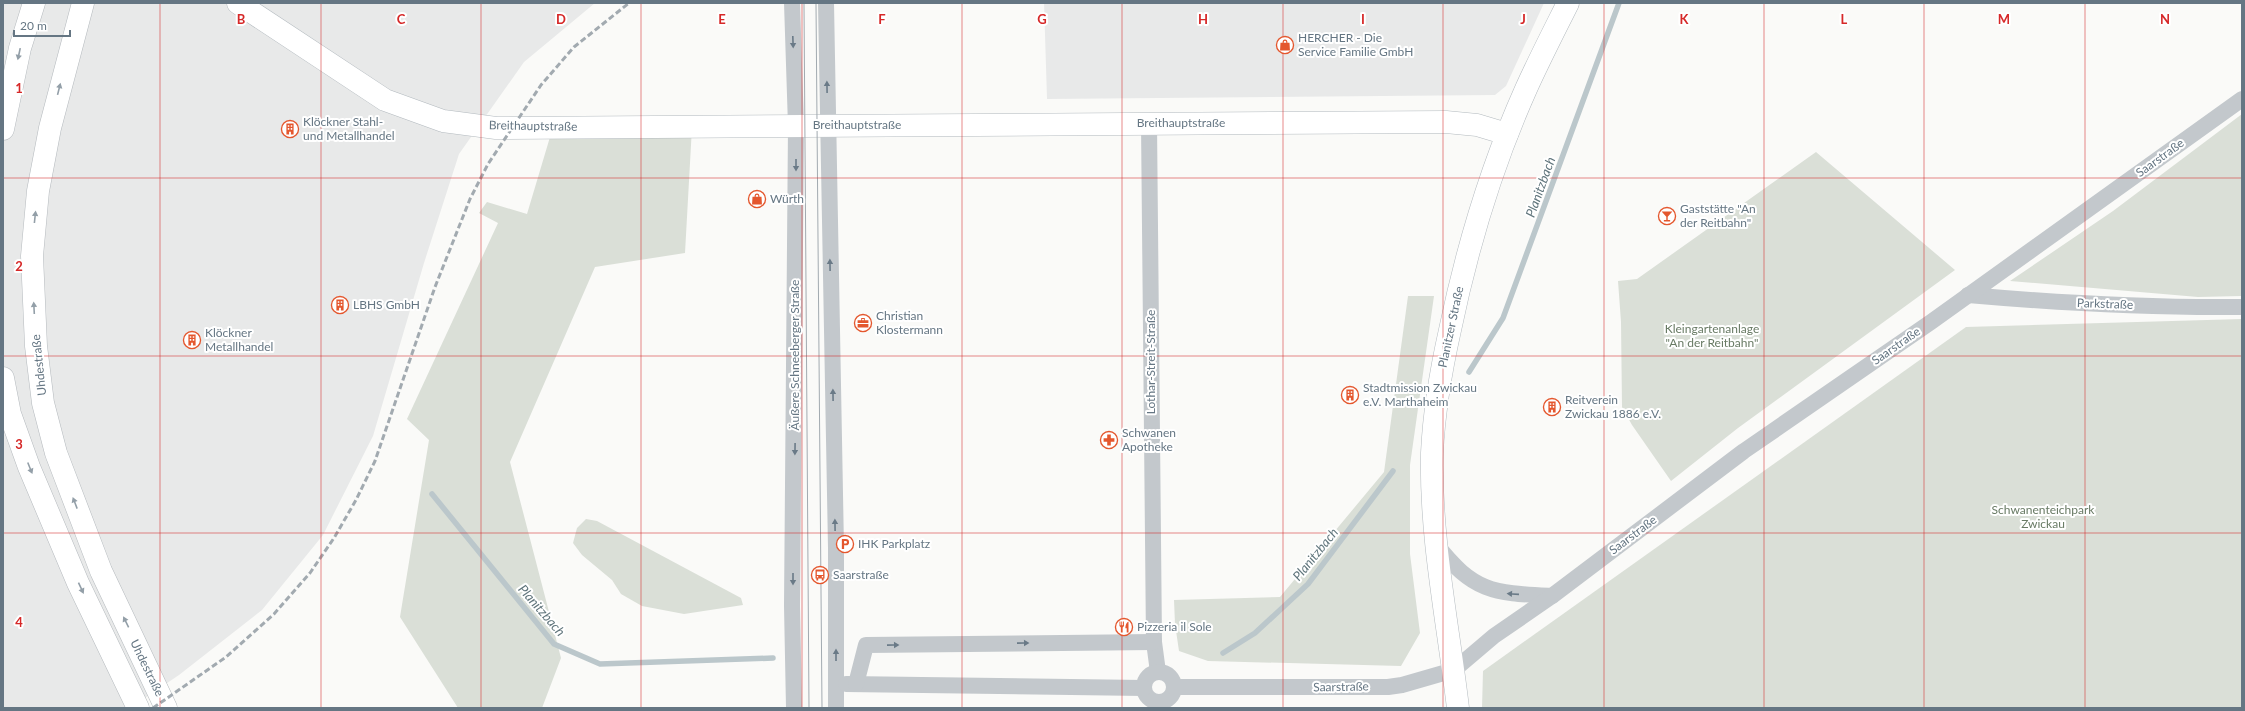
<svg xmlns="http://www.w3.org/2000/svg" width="2245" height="711" viewBox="0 0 2245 711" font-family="Lato,sans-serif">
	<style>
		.built { fill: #e8e9e9 }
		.green { fill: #dadfd7 }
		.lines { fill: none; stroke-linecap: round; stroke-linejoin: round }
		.stream { stroke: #bbc7cb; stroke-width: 5.5 }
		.secondary-casing { stroke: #b3babf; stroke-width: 23 }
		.primary-casing { stroke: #b5babe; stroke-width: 23 }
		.street { stroke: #c3c8cc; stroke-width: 16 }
		.secondary { stroke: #fff; stroke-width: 22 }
		.primary { stroke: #fff; stroke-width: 22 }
		.tram { stroke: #a2aab0; stroke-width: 1 }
		.rail { stroke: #a2aab0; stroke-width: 3; stroke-dasharray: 6 3; stroke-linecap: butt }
		.oneway { fill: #6a7a87 }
		.oneway2 { fill: #939fa8 }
		.grid { fill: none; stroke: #d62828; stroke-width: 1; stroke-opacity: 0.55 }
		.labels { text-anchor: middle; stroke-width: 4; stroke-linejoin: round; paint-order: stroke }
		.poi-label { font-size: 12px; fill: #657683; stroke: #fff; text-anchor: start }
		.street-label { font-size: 12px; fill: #657683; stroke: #fff }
		.park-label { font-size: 12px; fill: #687a64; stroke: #fff }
		.water-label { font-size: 13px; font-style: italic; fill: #60757c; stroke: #fff }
		.grid-label { font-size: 13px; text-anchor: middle; font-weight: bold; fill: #d62828; stroke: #fff; stroke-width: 4; stroke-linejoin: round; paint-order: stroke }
	</style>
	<rect width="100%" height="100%" fill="#fafaf8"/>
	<g class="built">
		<polygon points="3,3 595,3 524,62 459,154 424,263 373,436 323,535 262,610 179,675 130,708 3,708"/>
		<polygon points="1044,3 1544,3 1506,86 1495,95 1047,99"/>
	</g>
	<g class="green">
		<polygon points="2242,114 2242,296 2198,297 2010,281 2113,211"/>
		<polygon points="553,127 692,127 685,253 595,267 510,462 561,658 542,708 458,708 400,617 429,440 407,419 498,223 479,213 487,202 527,214"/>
		<polygon points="1816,152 1955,270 1738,428 1671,481 1632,425 1622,407 1621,322 1618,281 1637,279"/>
		<polygon points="1408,296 1434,296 1410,465 1410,554 1420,633 1401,666 1208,661 1179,651 1175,624 1174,600 1280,597 1384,472"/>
		<polygon points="2242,319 2242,708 1482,708 1483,671 1966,327"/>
		<polygon points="586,519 597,521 741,598 743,605 684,614 642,606 621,594 612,580 582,555 573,543 577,528"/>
	</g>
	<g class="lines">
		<g class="stream">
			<polyline points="1469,372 1503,318 1619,3"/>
			<polyline points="432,494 554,644 600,664 773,658"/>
			<polyline points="1223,653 1255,633 1308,584 1393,471"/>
		</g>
		<g class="secondary-casing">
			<g id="secondary">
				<polyline points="238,3 385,100 443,121 496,128 1446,122 1477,125 1507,134"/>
				<path d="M1458,708C1448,623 1430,538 1432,453C1434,411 1441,370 1450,330C1467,248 1492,165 1526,89C1539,60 1554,31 1568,3"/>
			</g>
		</g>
		<g class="primary-casing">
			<g id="primary">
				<polyline points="83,3 50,128 38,191 32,256 36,346 43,403 56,453 101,571 166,708"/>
				<polyline points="3,129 20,48 34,3"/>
				<polyline points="3,378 10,414 29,467 78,583 138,708"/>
			</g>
		</g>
		<g class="street">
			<polyline points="792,3 796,126 792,606 794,708"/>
			<polyline points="826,3 836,548 836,708"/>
			<polyline points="1149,123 1154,642 1158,672"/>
			<path d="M1968,295C2059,303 2151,308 2242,307"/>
			<path d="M1436,544C1474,593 1494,593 1552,596"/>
			<circle cx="1159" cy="687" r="15"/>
			<polyline points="846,684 1144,688"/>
			<polyline points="856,684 866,645 1154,642"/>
			<polyline points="1174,687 1388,687 1402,685 1454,670 1494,636 1552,596 1744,451 1931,322 2242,99"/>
		</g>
		<use href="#secondary" class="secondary"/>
		<use href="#primary" class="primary"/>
		<g class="tram">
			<polyline points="804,3 809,708"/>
			<polyline points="816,3 822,708"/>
		</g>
		<polyline class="rail" points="153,708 226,657 274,614 310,573 334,538 356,500 375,461 435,287 470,199 488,164 541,85 574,47 629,3"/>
	</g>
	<defs><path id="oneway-solid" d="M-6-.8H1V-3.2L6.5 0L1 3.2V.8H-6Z"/></defs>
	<g class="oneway">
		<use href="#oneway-solid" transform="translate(793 42) rotate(88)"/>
		<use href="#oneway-solid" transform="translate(827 87) rotate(-91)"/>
		<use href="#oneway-solid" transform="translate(796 165) rotate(90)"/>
		<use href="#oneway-solid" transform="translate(830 265) rotate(-91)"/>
		<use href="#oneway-solid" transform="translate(833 395) rotate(-91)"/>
		<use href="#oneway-solid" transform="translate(795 449) rotate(91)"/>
		<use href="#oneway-solid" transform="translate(835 525) rotate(-91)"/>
		<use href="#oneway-solid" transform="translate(793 579) rotate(90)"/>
		<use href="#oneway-solid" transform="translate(1513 594) rotate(-176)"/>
		<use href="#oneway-solid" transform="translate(1023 643) rotate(-1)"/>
		<use href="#oneway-solid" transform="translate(893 645) rotate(-1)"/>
		<use href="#oneway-solid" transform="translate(836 655) rotate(-90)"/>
	</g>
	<g class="oneway2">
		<use href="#oneway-solid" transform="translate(19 54) rotate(102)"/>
		<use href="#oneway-solid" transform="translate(59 89) rotate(-76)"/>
		<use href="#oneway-solid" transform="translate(35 217) rotate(-84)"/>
		<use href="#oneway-solid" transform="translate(34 308) rotate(-93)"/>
		<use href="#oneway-solid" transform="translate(30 468) rotate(68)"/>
		<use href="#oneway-solid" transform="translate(75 503) rotate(-111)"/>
		<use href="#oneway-solid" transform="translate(81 588) rotate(65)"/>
		<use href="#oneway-solid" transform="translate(126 622) rotate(-116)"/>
	</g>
	<path class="grid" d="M160,3V708M321,3V708M481,3V708M641,3V708M802,3V708M962,3V708M1122,3V708M1283,3V708M1443,3V708M1604,3V708M1764,3V708M1924,3V708M2085,3V708M3,178H2242M3,356H2242M3,533H2242"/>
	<defs>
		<g id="shop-ring" transform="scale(0.9)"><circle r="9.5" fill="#fff" stroke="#e4572e" stroke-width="1.5"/><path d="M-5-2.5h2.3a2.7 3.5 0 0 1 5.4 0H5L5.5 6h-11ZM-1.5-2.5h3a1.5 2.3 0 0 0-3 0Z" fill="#e4572e"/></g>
		<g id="building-ring" transform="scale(0.9)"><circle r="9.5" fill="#fff" stroke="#e4572e" stroke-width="1.5"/><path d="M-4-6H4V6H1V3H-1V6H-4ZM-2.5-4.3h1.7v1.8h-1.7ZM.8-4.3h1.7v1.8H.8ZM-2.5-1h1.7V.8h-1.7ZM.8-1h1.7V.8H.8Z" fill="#e4572e"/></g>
		<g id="bar-ring" transform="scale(0.9)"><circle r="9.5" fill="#fff" stroke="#e4572e" stroke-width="1.5"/><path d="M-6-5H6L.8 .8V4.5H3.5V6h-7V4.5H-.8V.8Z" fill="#e4572e"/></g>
		<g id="office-ring" transform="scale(0.9)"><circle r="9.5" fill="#fff" stroke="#e4572e" stroke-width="1.5"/><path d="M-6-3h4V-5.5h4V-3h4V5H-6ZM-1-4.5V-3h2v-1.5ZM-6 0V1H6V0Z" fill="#e4572e"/></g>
		<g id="pharmacy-ring" transform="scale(0.9)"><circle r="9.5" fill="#fff" stroke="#e4572e" stroke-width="1.5"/><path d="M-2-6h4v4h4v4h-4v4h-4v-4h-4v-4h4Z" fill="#e4572e"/></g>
		<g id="parking-ring" transform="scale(0.9)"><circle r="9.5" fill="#fff" stroke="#e4572e" stroke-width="1.5"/><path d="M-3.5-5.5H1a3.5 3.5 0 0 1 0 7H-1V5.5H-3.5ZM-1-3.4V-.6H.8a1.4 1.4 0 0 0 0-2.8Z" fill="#e4572e"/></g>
		<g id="bus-ring" transform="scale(0.9)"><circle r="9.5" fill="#fff" stroke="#e4572e" stroke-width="1.5"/><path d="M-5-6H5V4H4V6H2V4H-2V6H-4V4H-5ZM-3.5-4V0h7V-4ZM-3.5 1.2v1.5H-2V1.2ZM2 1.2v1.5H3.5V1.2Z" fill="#e4572e"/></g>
		<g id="restaurant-ring" transform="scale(0.9)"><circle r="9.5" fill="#fff" stroke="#e4572e" stroke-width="1.5"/><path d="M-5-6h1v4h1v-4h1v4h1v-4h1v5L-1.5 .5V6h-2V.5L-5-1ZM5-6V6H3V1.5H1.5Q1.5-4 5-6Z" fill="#e4572e"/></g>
	</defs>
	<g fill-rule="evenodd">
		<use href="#shop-ring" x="1285" y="45"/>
		<use href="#building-ring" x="290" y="129"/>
		<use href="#shop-ring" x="757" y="199"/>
		<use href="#bar-ring" x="1667" y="216"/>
		<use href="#building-ring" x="340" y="305"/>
		<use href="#office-ring" x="863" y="323"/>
		<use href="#building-ring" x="192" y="340"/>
		<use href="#building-ring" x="1350" y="395"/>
		<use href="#building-ring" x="1552" y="407"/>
		<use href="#pharmacy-ring" x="1109" y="440"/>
		<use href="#parking-ring" x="845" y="544"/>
		<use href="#bus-ring" x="820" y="575"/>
		<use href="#restaurant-ring" x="1124" y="627"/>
	</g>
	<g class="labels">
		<g class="poi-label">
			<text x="1298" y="42">HERCHER - Die<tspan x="1298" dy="14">Service Familie GmbH</tspan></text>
			<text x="303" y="126">Klöckner Stahl-<tspan x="303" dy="14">und Metallhandel</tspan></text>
			<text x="770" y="203">Würth</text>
			<text x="1680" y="213">Gaststätte "An<tspan x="1680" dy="14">der Reitbahn"</tspan></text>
			<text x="353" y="309">LBHS GmbH</text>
			<text x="876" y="320">Christian<tspan x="876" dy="14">Klostermann</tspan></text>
			<text x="205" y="337">Klöckner<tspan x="205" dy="14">Metallhandel</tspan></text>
			<text x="1363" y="392">Stadtmission Zwickau<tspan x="1363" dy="14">e.V. Marthaheim</tspan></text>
			<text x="1565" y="404">Reitverein<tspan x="1565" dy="14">Zwickau 1886 e.V.</tspan></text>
			<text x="1122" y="437">Schwanen<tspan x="1122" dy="14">Apotheke</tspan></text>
			<text x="858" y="548">IHK Parkplatz</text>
			<text x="833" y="579">Saarstraße</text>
			<text x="1137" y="631">Pizzeria il Sole</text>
		</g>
		<g class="street-label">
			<text x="1181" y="127">Breithauptstraße</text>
			<text x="857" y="129">Breithauptstraße</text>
			<text transform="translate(533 126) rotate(1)" y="4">Breithauptstraße</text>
			<text transform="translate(2160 158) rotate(-36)" y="4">Saarstraße</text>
			<text transform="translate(2105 304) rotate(2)" y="4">Parkstraße</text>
			<text transform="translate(1451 327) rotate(-78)" y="4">Planitzer Straße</text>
			<text transform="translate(1896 346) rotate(-35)" y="4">Saarstraße</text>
			<text transform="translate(795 355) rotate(-90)" y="4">Äußere Schneeberger Straße</text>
			<text transform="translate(1151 362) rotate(-90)" y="4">Lothar-Streit-Straße</text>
			<text transform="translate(39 365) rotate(-96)" y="4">Uhdestraße</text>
			<text transform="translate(1633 535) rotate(-37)" y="4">Saarstraße</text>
			<text transform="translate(147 668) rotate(64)" y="4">Uhdestraße</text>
			<text transform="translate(1341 687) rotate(-1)" y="4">Saarstraße</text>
		</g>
		<g class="park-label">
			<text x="1712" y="333">Kleingartenanlage<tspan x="1712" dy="14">"An der Reitbahn"</tspan></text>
			<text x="2043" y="514">Schwanenteichpark<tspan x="2043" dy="14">Zwickau</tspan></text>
		</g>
		<g class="water-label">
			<text transform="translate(1540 187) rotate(-70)" y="5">Planitzbach</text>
			<text transform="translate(1315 554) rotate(-51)" y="5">Planitzbach</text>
			<text transform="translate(542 610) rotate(49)" y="5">Planitzbach</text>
		</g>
	</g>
	<g class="grid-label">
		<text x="241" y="24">B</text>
		<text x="401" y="24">C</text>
		<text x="561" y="24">D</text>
		<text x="722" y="24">E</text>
		<text x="882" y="24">F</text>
		<text x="1042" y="24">G</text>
		<text x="1203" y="24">H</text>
		<text x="1363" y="24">I</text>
		<text x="1523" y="24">J</text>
		<text x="1684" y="24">K</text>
		<text x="1844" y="24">L</text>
		<text x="2004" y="24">M</text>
		<text x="2165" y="24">N</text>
		<text x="19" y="93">1</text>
		<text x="19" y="271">2</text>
		<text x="19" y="449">3</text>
		<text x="19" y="627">4</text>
	</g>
	<rect width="2245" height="711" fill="none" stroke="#657683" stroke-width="8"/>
	<path d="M14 30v6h56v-6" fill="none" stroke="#657683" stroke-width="2"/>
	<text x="20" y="30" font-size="12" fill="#657683" stroke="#ffffff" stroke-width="3" paint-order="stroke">20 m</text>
</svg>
